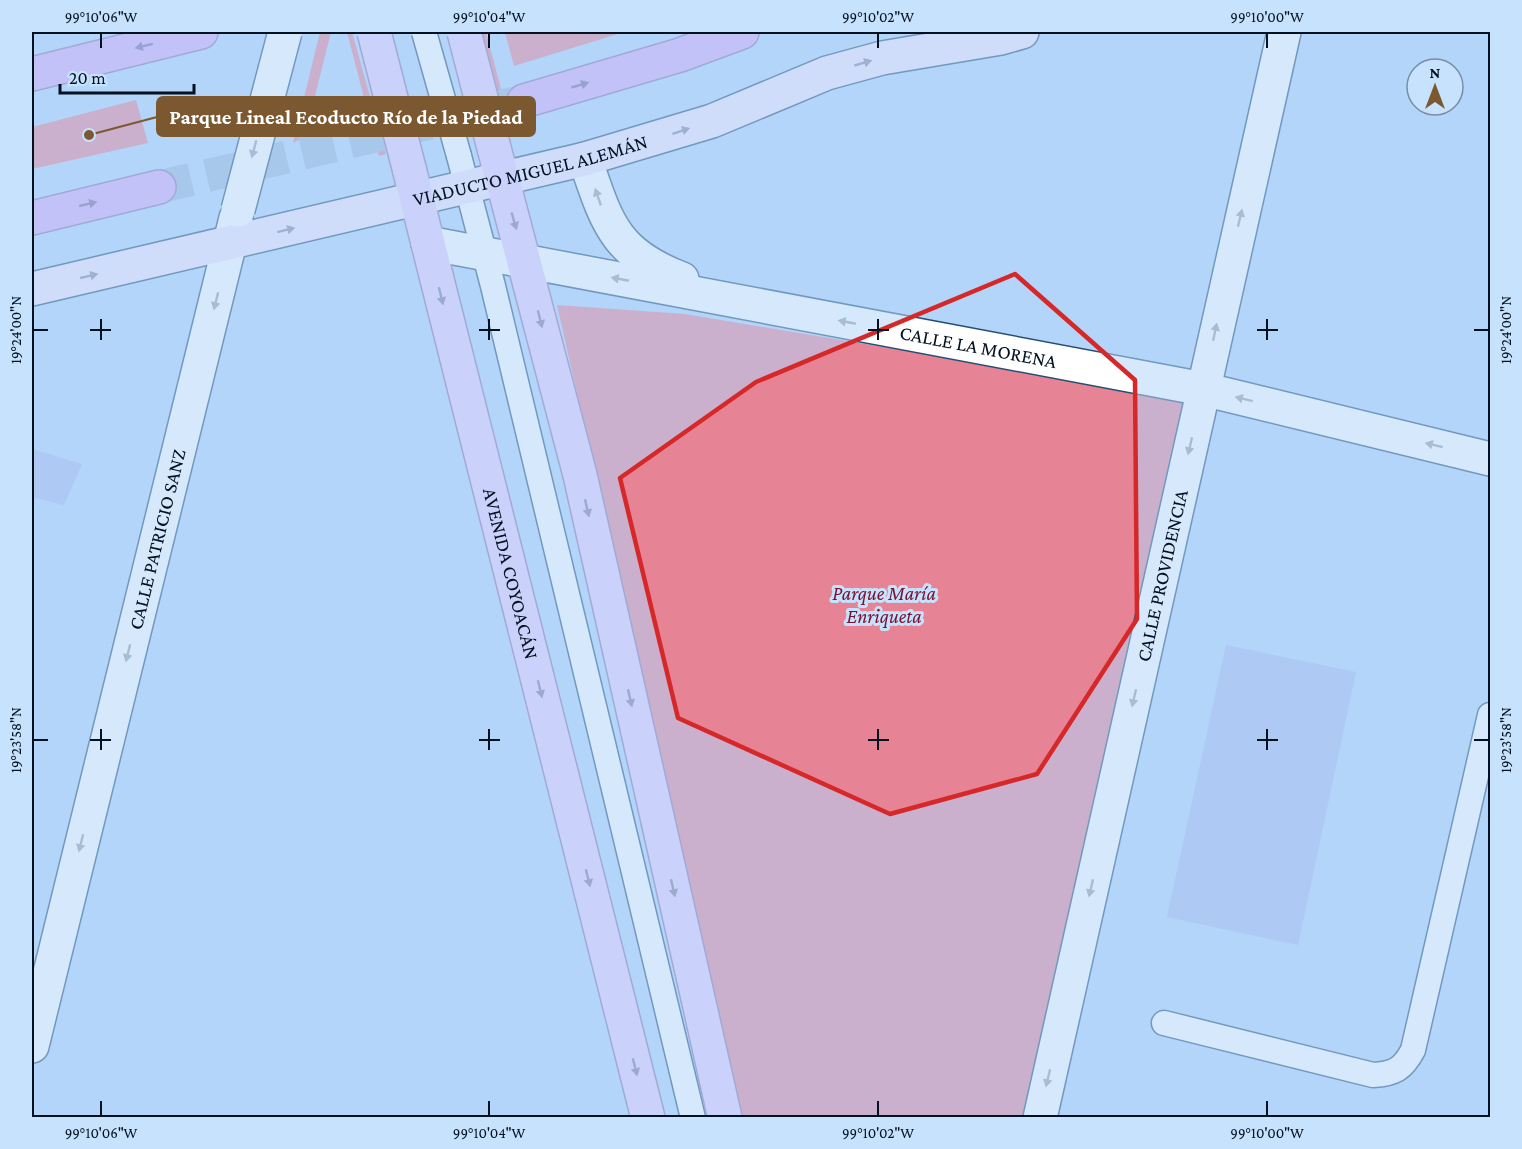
<svg xmlns="http://www.w3.org/2000/svg" width="1522" height="1149" viewBox="0 0 1522 1149" font-family="'Crimson Pro',serif">
	<style>
		.green { fill: #e68395 }
		.building { fill: #a6baee }
		.lines { fill: none; stroke-linecap: round; stroke-linejoin: round }
		.motorway-tunnel { stroke: #99b8d8; stroke-width: 33; stroke-dasharray: 33 16; stroke-linecap: butt }
		.service-casing { stroke: #274f74; stroke-width: 27 }
		.minor-casing { stroke: #274f74; stroke-width: 36 }
		.tertiary-casing { stroke: #274f74; stroke-width: 36 }
		.secondary-casing { stroke: #274f74; stroke-width: 36 }
		.primary-casing { stroke: #8c76ac; stroke-width: 36 }
		.motorway-casing { stroke: #8c76ac; stroke-width: 36 }
		.service { stroke: #fff; stroke-width: 24 }
		.minor { stroke: #fff; stroke-width: 33 }
		.tertiary { stroke: #fff; stroke-width: 33 }
		.secondary { stroke: #f2e6fd; stroke-width: 33 }
		.primary { stroke: #e6cdfb; stroke-width: 33 }
		.motorway { stroke: #d5acf8; stroke-width: 33 }
		.service-bridge-casing { stroke: #274f74; stroke-width: 27; stroke-linecap: butt }
		.tertiary-bridge-casing { stroke: #274f74; stroke-width: 36; stroke-linecap: butt }
		.primary-bridge-casing { stroke: #8c76ac; stroke-width: 36; stroke-linecap: butt }
		.service-bridge { stroke: #fff; stroke-width: 24 }
		.tertiary-bridge { stroke: #fff; stroke-width: 33 }
		.primary-bridge { stroke: #e6cdfb; stroke-width: 33 }
		.oneway { fill: #766697 }
		.oneway2 { fill: #86869a }
		.oneway3 { fill: #9aa0a6 }
		.oneway4 { fill: #807898 }
		.marked { fill: none; stroke: #d62828; stroke-width: 4.5; stroke-linejoin: round }
		.ticks { fill: none; stroke: #031120; stroke-width: 2 }
		.labels { text-anchor: middle; stroke-width: 6; stroke-linejoin: round; paint-order: stroke }
		.street-label { font-size: 20px; fill: #031120; stroke: #c7e2fc }
		.park-label { font-size: 20px; font-style: italic; fill: #751232; stroke: #c7e2fc }
		.leader { fill: none; stroke: #7b5830; stroke-width: 2 }
		.callout-dot { fill: #7b5830; stroke: #c7e2fc; stroke-width: 2 }
		.callout { fill: #7b5830; stroke: #7b5830; stroke-width: 2 }
		.callout-label { font-size: 21px; text-anchor: middle; font-weight: bold; fill: #fff }
		.neatline { fill: none; stroke: #031120; stroke-width: 2 }
		.ticks-label { font-size: 15px; text-anchor: middle; fill: #031120 }
	</style>
	<rect width="100%" height="100%" fill="#b3d5f9"/>
	<g class="green">
		<polygon points="320,32 331,32 305,136 293,143"/>
		<polygon points="347,32 352,32 386,154 379,156"/>
		<polygon points="475,32 486,32 510,123 500,126"/>
		<polygon points="505,32 624,32 514,66"/>
		<polygon points="136,100 148,143 32,169 32,127"/>
		<polygon points="557,305 685,314 1190,398 1029,1117 740,1117"/>
	</g>
	<g class="building">
		<polygon points="32,449 82,464 64,505 32,497"/>
		<polygon points="1226,645 1356,672 1298,945 1167,917"/>
	</g>
	<g class="lines">
		<polyline class="motorway-tunnel" points="159,187 524,101"/>
		<g class="service-casing">
			<g id="service">
				<polyline points="459,156 493,286 693,1118"/>
				<path d="M1164,1023L1373,1075C1394,1074 1403,1069 1413,1050L1490,715"/>
			</g>
		</g>
		<g class="minor-casing">
			<g id="minor">
				<path id="s1" d="M1040,1118L1284,32"/>
			</g>
		</g>
		<g class="tertiary-casing">
			<g id="tertiary">
				<path d="M585,159C607,223 614,253 682,279"/>
				<path id="s2" d="M428,243L1203,389L1490,459"/>
				<path id="s3" d="M32,1046L236,218"/>
			</g>
		</g>
		<g class="secondary-casing">
			<g id="secondary">
				<path id="s4" d="M32,289L585,159L712,121L827,73L882,58L1001,38L1022,32"/>
			</g>
		</g>
		<g class="primary-casing">
			<g id="primary">
				<polyline points="494,148 580,475 725,1118"/>
				<path id="s5" d="M409,168L648,1118"/>
			</g>
		</g>
		<g class="motorway-casing">
			<g id="motorway">
				<polyline points="32,74 201,32"/>
				<polyline points="524,101 680,55 742,32"/>
				<polyline points="32,218 159,187"/>
			</g>
		</g>
		<use href="#service" class="service"/>
		<use href="#minor" class="minor"/>
		<use href="#tertiary" class="tertiary"/>
		<use href="#secondary" class="secondary"/>
		<use href="#primary" class="primary"/>
		<use href="#motorway" class="motorway"/>
		<g class="service-bridge-casing">
			<polyline id="service-bridge" points="424,32 459,156"/>
		</g>
		<g class="tertiary-bridge-casing">
			<polyline id="tertiary-bridge" points="238,210 285,32"/>
		</g>
		<g class="primary-bridge-casing">
			<g id="primary-bridge">
				<polyline points="374,32 409,168"/>
				<polyline points="464,32 494,148"/>
			</g>
		</g>
		<use href="#service-bridge" class="service-bridge"/>
		<use href="#tertiary-bridge" class="tertiary-bridge"/>
		<use href="#primary-bridge" class="primary-bridge"/>
	</g>
	<defs><path id="oneway-solid" d="M-6-.8H1V-3.2L6.5 0L1 3.2V.8H-6Z" transform="scale(1.5)"/></defs>
	<g class="oneway">
		<use href="#oneway-solid" transform="translate(144 46) rotate(166)"/>
		<use href="#oneway-solid" transform="translate(580 85) rotate(-16)"/>
		<use href="#oneway-solid" transform="translate(88 204) rotate(-13)"/>
	</g>
	<g class="oneway2">
		<use href="#oneway-solid" transform="translate(863 63) rotate(-16)"/>
		<use href="#oneway-solid" transform="translate(681 131) rotate(-18)"/>
		<use href="#oneway-solid" transform="translate(286 230) rotate(-14)"/>
		<use href="#oneway-solid" transform="translate(89 276) rotate(-13)"/>
	</g>
	<g class="oneway3">
		<use href="#oneway-solid" transform="translate(254 149) rotate(105)"/>
		<use href="#oneway-solid" transform="translate(598 197) rotate(-109)"/>
		<use href="#oneway-solid" transform="translate(1240 218) rotate(-77)"/>
		<use href="#oneway-solid" transform="translate(620 279) rotate(-169)"/>
		<use href="#oneway-solid" transform="translate(216 301) rotate(104)"/>
		<use href="#oneway-solid" transform="translate(847 322) rotate(-169)"/>
		<use href="#oneway-solid" transform="translate(1215 332) rotate(-78)"/>
		<use href="#oneway-solid" transform="translate(1244 399) rotate(-166)"/>
		<use href="#oneway-solid" transform="translate(1434 445) rotate(-166)"/>
		<use href="#oneway-solid" transform="translate(1190 446) rotate(103)"/>
		<use href="#oneway-solid" transform="translate(128 653) rotate(104)"/>
		<use href="#oneway-solid" transform="translate(1134 698) rotate(103)"/>
		<use href="#oneway-solid" transform="translate(81 843) rotate(104)"/>
		<use href="#oneway-solid" transform="translate(1091 888) rotate(103)"/>
		<use href="#oneway-solid" transform="translate(1048 1078) rotate(103)"/>
	</g>
	<g class="oneway4">
		<use href="#oneway-solid" transform="translate(514 221) rotate(74)"/>
		<use href="#oneway-solid" transform="translate(441 296) rotate(76)"/>
		<use href="#oneway-solid" transform="translate(540 319) rotate(76)"/>
		<use href="#oneway-solid" transform="translate(587 508) rotate(77)"/>
		<use href="#oneway-solid" transform="translate(540 689) rotate(76)"/>
		<use href="#oneway-solid" transform="translate(630 698) rotate(77)"/>
		<use href="#oneway-solid" transform="translate(588 878) rotate(76)"/>
		<use href="#oneway-solid" transform="translate(673 888) rotate(77)"/>
		<use href="#oneway-solid" transform="translate(635 1067) rotate(76)"/>
	</g>
	<path d="M0 0H1522V1149H0ZM1015,274L1135,380L1137,619L1037,774L890,814L678,718L620,478L756,382Z" fill="#b3d5f9" fill-opacity=".55" fill-rule="evenodd"/>
	<path class="marked" d="M1015,274L1135,380L1137,619L1037,774L890,814L678,718L620,478L756,382Z"/>
	<path class="ticks" d="M101,33V48M489,33V48M878,33V48M1267,33V48M101,319V340M489,319V340M878,319V340M1267,319V340M33,330H48M90,330H111M479,330H500M868,330H889M1257,330H1278M1474,330H1489M101,729V750M489,729V750M878,729V750M1267,729V750M33,740H48M90,740H111M479,740H500M868,740H889M1257,740H1278M1474,740H1489M101,1101V1116M489,1101V1116M878,1101V1116M1267,1101V1116"/>
	<g class="labels">
		<g class="street-label">
			<text dy="7" stroke="none"><textPath href="#s4" startOffset="512">VIADUCTO MIGUEL ALEMÁN</textPath></text>
			<text dy="7" stroke="none"><textPath href="#s2" startOffset="560">CALLE LA MORENA</textPath></text>
			<text dy="7" stroke="none"><textPath href="#s3" startOffset="522">CALLE PATRICIO SANZ</textPath></text>
			<text dy="7" stroke="none"><textPath href="#s1" startOffset="556">CALLE PROVIDENCIA</textPath></text>
			<text dy="7" stroke="none"><textPath href="#s5" startOffset="418">AVENIDA COYOACÁN</textPath></text>
		</g>
		<g class="park-label">
			<text x="884" y="600">Parque María<tspan x="884" dy="23">Enriqueta</tspan></text>
		</g>
	</g>
	<path class="leader" d="M89 135L157 117"/>
	<circle class="callout-dot" cx="89" cy="135" r="6"/>
	<rect class="callout" x="157" y="97" width="378" height="39" rx="6"/>
	<g class="callout-label">
		<text x="346" y="124">Parque Lineal Ecoducto Río de la Piedad</text>
	</g>
	<rect width="1522" height="1149" fill="none" stroke="#c7e2fc" stroke-width="66"/>
	<g transform="translate(1435 87)"><circle r="28" fill="#c7e2fc" stroke="#798ea4" stroke-width="1.5"/>
	<path d="M0-4.5L10 22L0 15L-10 22Z" fill="#7b5830"/>
	<text y="-9" font-size="16" font-weight="bold" text-anchor="middle" fill="#031120">N</text>
	</g>
	<path d="M60 84v9h134v-9" fill="none" stroke="#031120" stroke-width="3"/>
	<text x="69" y="84" font-size="18" fill="#031120" stroke="#c7e2fc" stroke-width="4.5" paint-order="stroke">20 m</text>
	<rect x="33" y="33" width="1456" height="1083" class="neatline"/>
	<g class="ticks-label">
		<text x="101" y="22">99°10'06"W</text>
		<text x="489" y="22">99°10'04"W</text>
		<text x="878" y="22">99°10'02"W</text>
		<text x="1267" y="22">99°10'00"W</text>
		<text transform="translate(16 330) rotate(-90)" y="5">19°24'00"N</text>
		<text transform="translate(1506 330) rotate(-90)" y="5">19°24'00"N</text>
		<text transform="translate(16 740) rotate(-90)" y="5">19°23'58"N</text>
		<text transform="translate(1506 740) rotate(-90)" y="5">19°23'58"N</text>
		<text x="101" y="1138">99°10'06"W</text>
		<text x="489" y="1138">99°10'04"W</text>
		<text x="878" y="1138">99°10'02"W</text>
		<text x="1267" y="1138">99°10'00"W</text>
	</g>
</svg>
